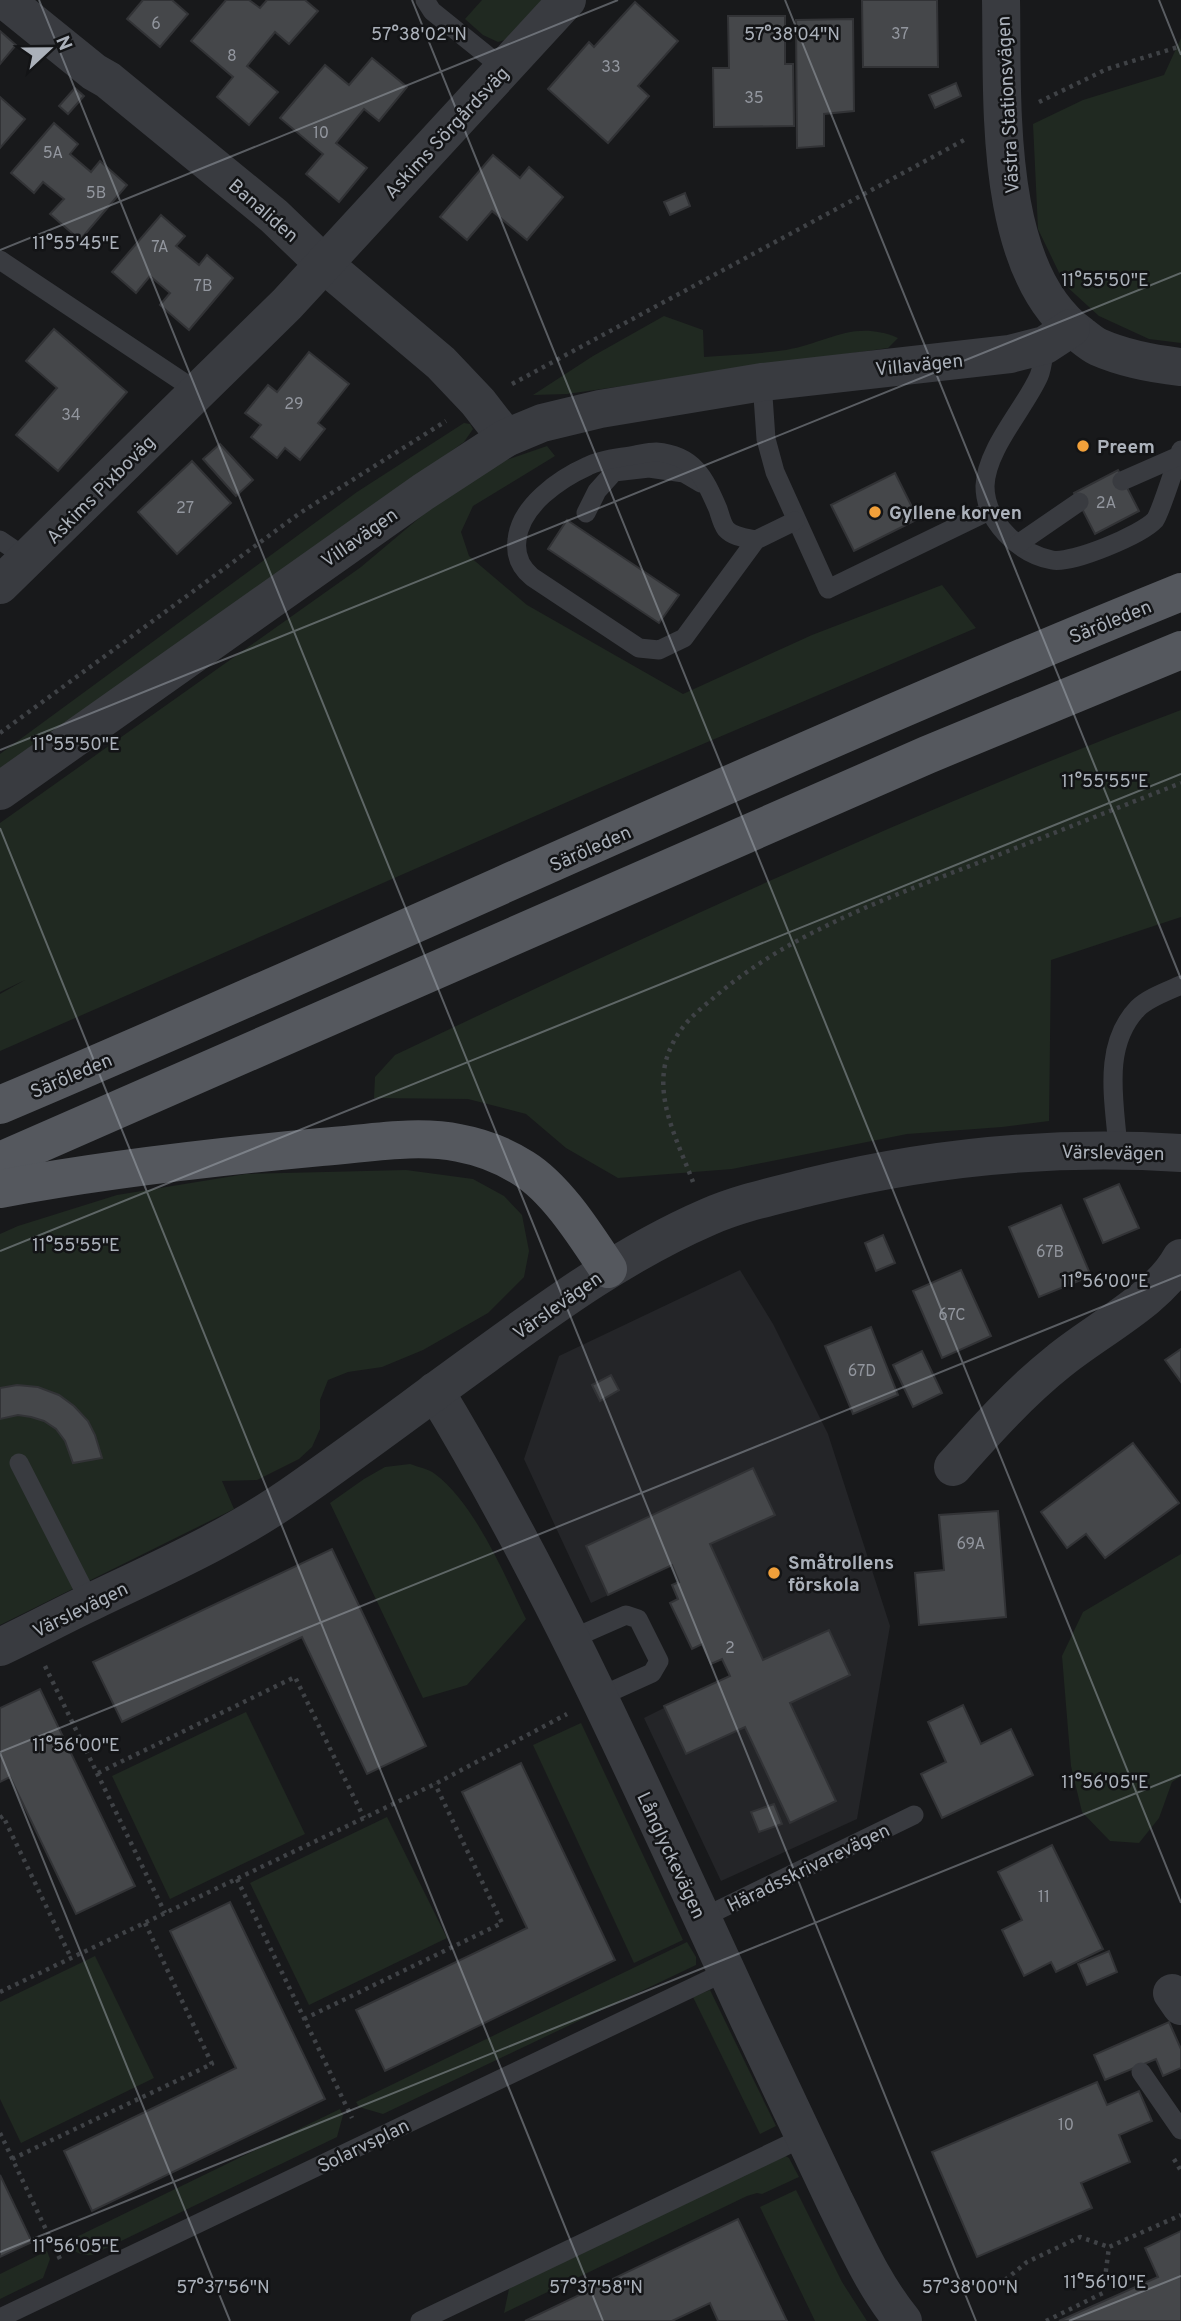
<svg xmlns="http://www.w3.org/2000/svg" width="1181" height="2321" viewBox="0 0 1181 2321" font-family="Overpass,sans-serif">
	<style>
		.built { fill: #242528 }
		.green { fill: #202921 }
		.building { fill: #45474a; stroke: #323336; stroke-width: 2 }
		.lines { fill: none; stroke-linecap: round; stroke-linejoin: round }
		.path { stroke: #3f4246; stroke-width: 4.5; stroke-dasharray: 3.5 5; stroke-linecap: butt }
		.service { stroke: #393b40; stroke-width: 19 }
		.minor { stroke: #393b40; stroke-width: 38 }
		.primary { stroke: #55585e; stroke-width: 38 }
		.ticks { fill: none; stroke: #abb1ba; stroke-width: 2; stroke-opacity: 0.45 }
		.poi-dot { fill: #f1a03a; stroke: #131416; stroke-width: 2.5 }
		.labels { text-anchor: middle; stroke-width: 5; stroke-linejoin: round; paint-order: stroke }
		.number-label { font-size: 16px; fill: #92969e }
		.street-label { font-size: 19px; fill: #abb1ba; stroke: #131416 }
		.poi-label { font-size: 19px; font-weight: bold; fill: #abb1ba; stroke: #131416; text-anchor: start }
		.ticks-label { font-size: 18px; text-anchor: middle; fill: #abb1ba; stroke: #131416; stroke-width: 5; stroke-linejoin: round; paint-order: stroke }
	</style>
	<rect width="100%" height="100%" fill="#18191b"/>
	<polygon class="built" points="740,1270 773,1324 828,1434 890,1626 857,1819 721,1881 644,1718 730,1675 722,1660 711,1664 702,1645 692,1649 670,1603 678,1599 672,1585 679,1581 672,1565 591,1603 524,1459 559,1356"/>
	<g class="green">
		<polygon points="482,0 545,0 508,39 498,42 483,35 465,19"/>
		<polygon points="1181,38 1181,343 1149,339 1099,316 1065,285 1038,229 1033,124 1083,100 1164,75"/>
		<path d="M664,316L703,330L704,357C731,355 759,354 786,350C828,343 853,319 898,338L888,348L567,394L533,395L593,356Z"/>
		<polygon points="464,423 470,424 473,429 464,442 0,774 0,754 357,492"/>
		<polygon points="547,446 555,456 473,506 461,532 469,556 527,605 683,694 812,635 942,585 976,628 597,789 0,1051 0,994 25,980 0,992 0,823 361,567 443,498 492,465"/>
		<path d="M1181,710V917L1051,960L1049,1121L1002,1127L907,1134L732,1169L618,1178L566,1148L526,1114L468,1099L374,1098L375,1077L395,1055C654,932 913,811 1181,710Z"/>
		<polygon points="406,1170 473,1179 504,1196 522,1215 529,1251 524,1277 488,1313 423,1350 382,1367 348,1372 328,1380 320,1400 320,1429 312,1447 299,1459 257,1480 222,1481 234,1509 0,1625 0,1234 18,1226 117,1195 246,1174"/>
		<path d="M410,1464C418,1467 429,1469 435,1474C475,1504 504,1574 526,1619L467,1685L423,1698L330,1503L364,1479L385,1467Z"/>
		<polygon points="1181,1554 1181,1776 1172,1782 1159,1818 1139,1843 1110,1841 1082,1812 1071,1766 1062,1656 1083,1612"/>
		<polygon points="246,1712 305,1834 170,1899 112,1776"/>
		<polygon points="581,1723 683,1940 634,1963 533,1745"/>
		<polygon points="387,1817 447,1938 309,2005 250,1883"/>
		<polygon points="687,1942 696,1957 696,1965 383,2114 359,2107 356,2102"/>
		<polygon points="95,1956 154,2078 21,2143 0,2099 0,2002"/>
		<polygon points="710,1990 776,2126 760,2134 693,1997"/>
		<path d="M340,2109L343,2115L337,2137L92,2255C81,2256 72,2251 64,2243Z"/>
		<polygon points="784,2155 789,2158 799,2177 762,2194 757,2193 747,2196 504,2313 510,2284"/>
		<polygon points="796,2190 842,2282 867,2321 815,2321 760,2207"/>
		<polygon points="47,2251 50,2259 43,2278 0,2299 0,2274"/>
	</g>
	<g class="building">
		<polygon points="143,0 172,0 188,14 160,47 127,19"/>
		<polygon points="226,0 249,0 260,8 267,0 305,0 318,11 289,44 275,32 247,66 278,92 249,125 217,97 233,77 191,41"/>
		<polygon points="862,0 937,0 938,67 863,67"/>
		<polygon points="635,2 678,41 638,86 649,96 608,143 548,89 589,42 594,47"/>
		<polygon points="728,16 785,16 785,64 793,64 794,126 714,127 713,68 729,68"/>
		<polygon points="853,19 854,111 824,114 824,146 797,148 796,20"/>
		<polygon points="0,31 16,45 0,64"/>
		<polygon points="372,58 407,87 379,121 364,109 336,143 367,168 339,202 306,174 323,154 280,118 325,65 349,85"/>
		<polygon points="956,83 961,96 935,108 929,95"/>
		<polygon points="75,88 84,96 68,114 59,106"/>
		<polygon points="0,97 25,119 0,148"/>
		<polygon points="54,123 78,144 70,154 91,172 100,161 127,185 80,240 50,214 64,199 43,182 34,193 11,173"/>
		<polygon points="493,155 520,178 529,167 563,197 527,240 492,211 467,240 440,217"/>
		<polygon points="685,193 690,206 670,215 664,202"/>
		<polygon points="161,215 185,236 176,246 199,265 207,255 233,278 189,330 160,305 170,293 150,276 136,293 112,272"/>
		<polygon points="54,329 127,392 58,471 16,435 57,388 26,361"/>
		<polygon points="309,352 349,384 318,423 325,429 300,460 285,448 277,458 251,437 261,425 245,413 268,385 277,392"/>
		<polygon points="220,444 253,480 236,496 203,459"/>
		<polygon points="192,461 231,503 177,554 138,512"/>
		<polygon points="1118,470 1139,511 1095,534 1074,493"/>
		<polygon points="895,473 918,519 854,551 831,505"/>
		<polygon points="567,520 679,595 659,623 548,549"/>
		<polygon points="1119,1184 1139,1228 1103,1243 1084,1199"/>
		<polygon points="1061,1205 1091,1276 1039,1297 1009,1227"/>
		<polygon points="883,1235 895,1263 876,1271 865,1243"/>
		<polygon points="961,1270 991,1336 942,1358 913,1291"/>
		<polygon points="871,1327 898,1395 853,1414 825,1346"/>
		<polygon points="1181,1349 1181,1382 1165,1360"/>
		<polygon points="922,1351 942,1393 913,1407 893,1365"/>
		<polygon points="611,1375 619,1390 600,1401 592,1385"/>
		<polygon points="17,1385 38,1387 59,1395 74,1406 88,1421 95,1435 102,1458 73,1463 65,1441 56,1429 44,1421 31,1417 18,1415 0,1419 0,1388"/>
		<polygon points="1133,1443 1179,1503 1105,1558 1086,1534 1067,1548 1041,1512"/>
		<polygon points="753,1468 775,1515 710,1544 763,1660 829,1630 850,1675 790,1703 836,1801 790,1823 745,1727 686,1754 664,1706 730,1676 722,1659 711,1664 702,1644 692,1649 670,1603 678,1599 672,1585 679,1582 672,1565 608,1595 586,1546"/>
		<polygon points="998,1511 1006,1617 919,1625 915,1573 944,1570 939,1515"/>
		<polygon points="332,1549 426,1746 367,1774 302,1637 122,1722 93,1662"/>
		<polygon points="40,1689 135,1886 76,1914 10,1777 0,1782 0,1708"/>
		<polygon points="963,1705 981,1744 1011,1729 1033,1775 942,1818 921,1774 946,1762 928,1722"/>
		<polygon points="521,1763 615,1960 385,2071 356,2010 527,1928 462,1792"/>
		<polygon points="774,1804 782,1824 759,1832 751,1812"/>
		<polygon points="1052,1845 1103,1949 1056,1972 1051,1962 1024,1976 1002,1930 1022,1920 998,1872"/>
		<polygon points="230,1902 325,2099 92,2211 64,2151 236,2068 170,1931"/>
		<polygon points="1109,1951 1117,1972 1087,1985 1078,1964"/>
		<polygon points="1169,2022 1181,2049 1181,2068 1163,2076 1156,2059 1105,2080 1094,2055"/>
		<polygon points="1097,2082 1107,2105 1139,2091 1152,2121 1119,2135 1130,2162 1081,2183 1092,2208 977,2257 932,2152"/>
		<polygon points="0,2175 32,2242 0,2257"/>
		<polygon points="738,2219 787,2321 718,2321 710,2303 672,2321 525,2321"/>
		<polygon points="1181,2231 1181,2321 1059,2321 1158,2277 1145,2248"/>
	</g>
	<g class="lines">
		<g class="path">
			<polyline points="1039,102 1107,69 1181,46"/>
			<polyline points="512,384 966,139"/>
			<polyline points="0,733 300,513 446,421"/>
			<path d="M693,1182C677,1139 649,1090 672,1045C680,1027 695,1013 710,1001C790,930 899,894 998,855C1059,831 1120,807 1181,783"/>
			<polyline points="45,1666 165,1913"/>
			<polyline points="98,1773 295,1677 364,1818"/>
			<polyline points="0,1818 3,1816 71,1958"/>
			<polyline points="237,1879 352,2118"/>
			<polyline points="0,1992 435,1784 567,1714"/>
			<polyline points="304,2019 502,1923 435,1784"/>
			<polyline points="0,2133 60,2259"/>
			<polyline points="12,2159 212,2064 145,1923"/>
			<polyline points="1174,2159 1181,2171"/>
			<polyline points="1005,2280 1027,2262 1080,2237 1109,2247"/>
			<polyline points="1046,2321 1103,2293 1109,2247 1181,2215"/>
		</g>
		<g class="service">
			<polyline points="425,0 432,11 504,69"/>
			<polyline points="0,260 198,392"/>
			<path d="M1045,345C1043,355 1043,367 1039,376C1025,408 986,449 985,486C985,521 1019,554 1052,560C1072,564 1141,535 1155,520C1161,512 1176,462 1181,450"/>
			<polyline points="762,382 766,439 775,472 828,589 989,511"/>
			<polyline points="1122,481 1179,456"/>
			<polyline points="586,513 597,491 614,472 649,468 684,473 701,483"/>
			<polyline points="0,540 28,559"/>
			<path d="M756,540C746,538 733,537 726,529C722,524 720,515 718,509C704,477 694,455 656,452C649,452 641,454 635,455C620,458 601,459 588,466C559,479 520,506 517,540C515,555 520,567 532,577L639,648L659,650L684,638L756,540L795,521"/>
			<polyline points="1018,544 1079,502"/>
			<path d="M1118,1149C1115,1103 1101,1046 1138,1008C1148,998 1168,991 1181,985"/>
			<polyline points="19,1463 90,1602"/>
			<polyline points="569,1640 626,1615 638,1619 659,1661 652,1673 599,1697"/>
			<polyline points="702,1918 914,1815"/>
			<polyline points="1141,2072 1181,2130"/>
			<polyline points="0,2318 727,1971"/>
			<polyline points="420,2321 804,2137"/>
		</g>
		<g class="minor">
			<polyline points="5,0 94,72 108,80 274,216 325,265 441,363 478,402 506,438"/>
			<path d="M1001,0C1003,99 992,271 1081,335C1086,339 1092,344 1098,347C1123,358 1154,364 1181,367"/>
			<polyline points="0,585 287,304 567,0"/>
			<polyline points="0,791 423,492 506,438 542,423 600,409 762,382 1010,354 1045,345 1071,328"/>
			<path d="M435,1391C557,1592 651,1808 749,2020C778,2081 806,2141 835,2202C855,2242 874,2286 903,2321"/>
			<path d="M953,1467C986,1430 1020,1392 1059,1361C1095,1331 1159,1299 1181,1258"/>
			<path d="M0,1647C32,1632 63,1615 95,1600C162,1568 230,1538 292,1495C357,1450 420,1402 484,1356C555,1304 627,1252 708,1217C740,1203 774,1196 809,1187C930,1157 1057,1145 1181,1153"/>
			<polyline points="1172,1993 1181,2006"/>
		</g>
		<g class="primary">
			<path d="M0,1105C395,938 783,753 1181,592"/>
			<polyline points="0,1161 927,755 1181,650"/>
			<path d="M0,1189C106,1169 214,1157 321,1147C366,1144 415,1134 459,1143C481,1147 504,1156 523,1168C557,1189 586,1236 608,1269"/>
		</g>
	</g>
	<path class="ticks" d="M39,0L976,2321M412,0L1181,1903M785,0L1181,979M1159,0L1181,55M0,250L618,0M0,750L1181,273M0,828L603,2321M0,1251L1181,774M0,1752L1181,1275M0,1753L230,2321M0,2252L1181,1775M1069,2321L1181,2276"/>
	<g class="poi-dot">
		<circle cx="1083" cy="446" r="7"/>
		<circle cx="875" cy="512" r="7"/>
		<circle cx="774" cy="1573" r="7"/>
	</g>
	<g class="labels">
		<g class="number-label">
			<text x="156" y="29">6</text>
			<text x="900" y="39">37</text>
			<text x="232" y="61">8</text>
			<text x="611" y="72">33</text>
			<text x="754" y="103">35</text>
			<text x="321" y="138">10</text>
			<text x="53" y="158">5A</text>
			<text x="96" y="198">5B</text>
			<text x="160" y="252">7A</text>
			<text x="203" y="291">7B</text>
			<text x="294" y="409">29</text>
			<text x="71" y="420">34</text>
			<text x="1106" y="508">2A</text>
			<text x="185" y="513">27</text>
			<text x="1050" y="1257">67B</text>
			<text x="952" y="1320">67C</text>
			<text x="862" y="1376">67D</text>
			<text x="971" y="1549">69A</text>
			<text x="730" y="1653">2</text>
			<text x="1044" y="1902">11</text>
			<text x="1066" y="2130">10</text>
		</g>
		<g class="street-label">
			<text transform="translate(1007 105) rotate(-93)" y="7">Västra Stationsvägen</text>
			<text transform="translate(446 132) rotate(-47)" y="7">Askims Sörgårdsväg</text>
			<text transform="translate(264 210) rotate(41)" y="7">Banaliden</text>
			<text transform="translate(919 364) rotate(-6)" y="7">Villavägen</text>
			<text transform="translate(100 489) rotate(-45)" y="7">Askims Pixboväg</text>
			<text transform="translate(359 537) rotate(-35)" y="7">Villavägen</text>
			<text transform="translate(1110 621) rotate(-22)" y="7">Säröleden</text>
			<text transform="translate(590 848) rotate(-24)" y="7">Säröleden</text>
			<text transform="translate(71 1075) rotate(-23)" y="7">Säröleden</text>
			<text transform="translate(1113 1152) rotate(1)" y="7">Värslevägen</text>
			<text transform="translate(557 1305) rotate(-35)" y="7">Värslevägen</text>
			<text transform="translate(80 1609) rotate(-26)" y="7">Värslevägen</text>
			<text transform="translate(672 1855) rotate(65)" y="7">Långlyckevägen</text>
			<text transform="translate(808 1867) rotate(-26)" y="7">Häradsskrivarevägen</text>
			<text transform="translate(363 2145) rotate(-26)" y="7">Solarvsplan</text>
		</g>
		<g class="poi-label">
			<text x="1097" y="453">Preem</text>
			<text x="889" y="519">Gyllene korven</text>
			<text x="788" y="1569">Småtrollens<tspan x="788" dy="22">förskola</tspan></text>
		</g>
	</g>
	<g class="ticks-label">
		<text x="419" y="40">57°38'02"N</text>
		<text x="792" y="40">57°38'04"N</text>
		<text x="76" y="249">11°55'45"E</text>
		<text x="1105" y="286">11°55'50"E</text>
		<text x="76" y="750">11°55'50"E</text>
		<text x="1105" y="787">11°55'55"E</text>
		<text x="76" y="1251">11°55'55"E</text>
		<text x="1105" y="1287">11°56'00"E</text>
		<text x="76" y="1751">11°56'00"E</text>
		<text x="1105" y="1788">11°56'05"E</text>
		<text x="76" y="2252">11°56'05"E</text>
		<text x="1105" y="2288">11°56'10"E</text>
		<text x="223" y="2293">57°37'56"N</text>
		<text x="596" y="2293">57°37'58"N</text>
		<text x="970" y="2293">57°38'00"N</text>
	</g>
	<g transform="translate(49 49) rotate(68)" stroke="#131416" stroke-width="5" paint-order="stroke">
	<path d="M0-5L12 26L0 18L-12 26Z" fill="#abb1ba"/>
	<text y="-10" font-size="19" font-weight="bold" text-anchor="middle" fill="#abb1ba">N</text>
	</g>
</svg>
